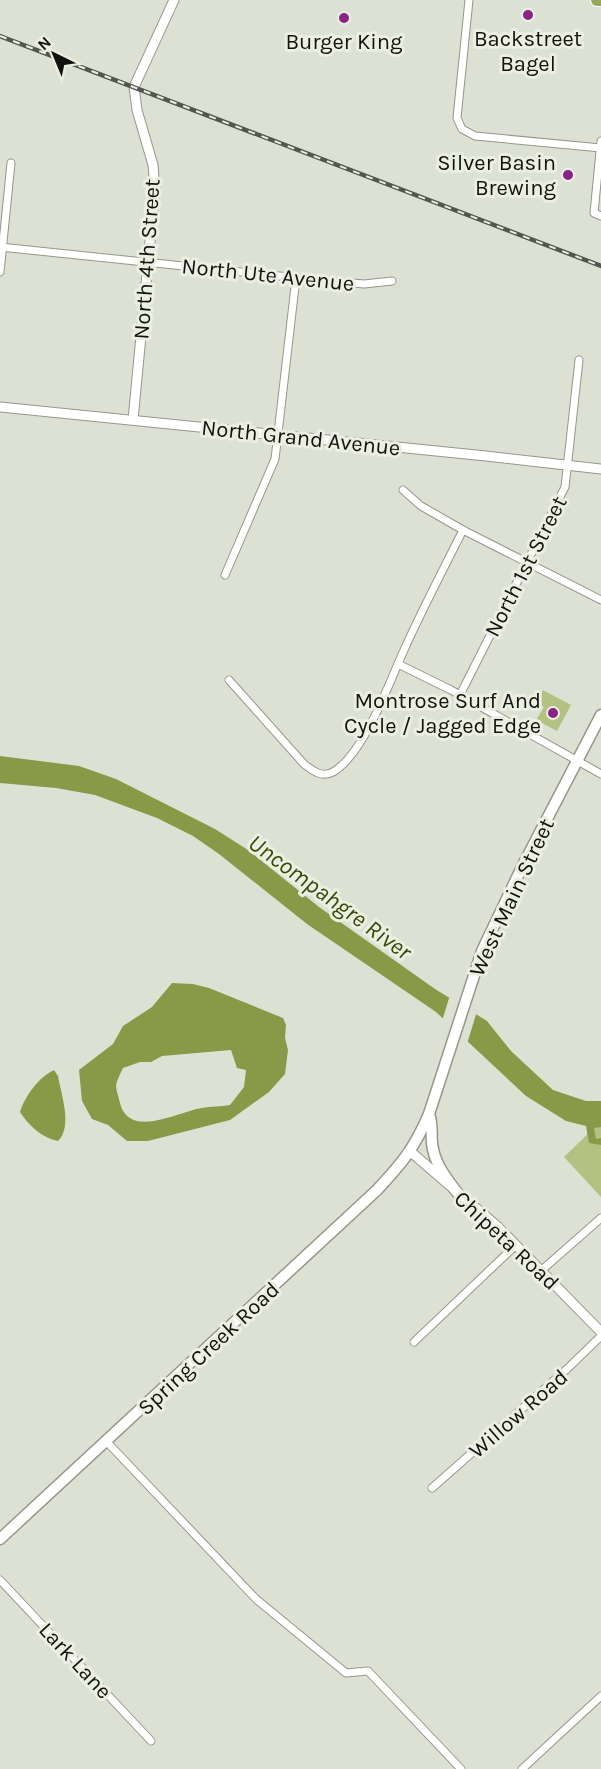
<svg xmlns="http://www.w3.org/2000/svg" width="601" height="1769" viewBox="0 0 601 1769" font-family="Karla,sans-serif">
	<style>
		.green { fill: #b3c283 }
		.water { fill: #889a47; fill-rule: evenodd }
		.pier { fill: #dde1d4 }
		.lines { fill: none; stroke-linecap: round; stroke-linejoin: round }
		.minor-casing { stroke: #94978a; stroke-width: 9 }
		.tertiary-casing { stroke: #94978a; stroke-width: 11 }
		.secondary-casing { stroke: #94978a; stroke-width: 13 }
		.trunk-casing { stroke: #fff; stroke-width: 14 }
		.minor { stroke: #fff; stroke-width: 7 }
		.tertiary { stroke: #fff; stroke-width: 9 }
		.secondary { stroke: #fff; stroke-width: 10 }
		.trunk { stroke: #98a85a; stroke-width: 12 }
		.rail-casing { stroke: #53554f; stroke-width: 4.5 }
		.rail { stroke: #ebefe1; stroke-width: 2; stroke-dasharray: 7; stroke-linecap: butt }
		.poi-dot { fill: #8b2287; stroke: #ebefe1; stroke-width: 2 }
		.labels { text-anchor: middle; stroke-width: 6; stroke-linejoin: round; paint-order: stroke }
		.poi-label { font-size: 22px; fill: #12130f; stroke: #ebefe1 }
		.street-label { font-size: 22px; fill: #12130f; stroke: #ebefe1 }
		.water-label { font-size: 24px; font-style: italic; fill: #3c4807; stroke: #ebefe1 }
	</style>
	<rect width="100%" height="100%" fill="#dde1d4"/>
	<g class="green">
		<polygon points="543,690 571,705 557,731 536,720 544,707 536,703"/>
		<polygon points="601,1121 601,1197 564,1157"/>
	</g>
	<g class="water">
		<polygon points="0,756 79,766 116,779 215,829 248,850 319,907 435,989 487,1021 511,1051 553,1090 586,1101 601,1101 601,1127 594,1128 596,1139 601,1138 601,1145 589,1143 586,1126 566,1121 526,1096 436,1012 307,924 219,854 193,836 157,818 95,795 56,788 0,783"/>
		<path d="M172,983L193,984L209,988L283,1018L286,1025L285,1038L288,1050L285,1074L269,1092L230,1120L148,1141H127L108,1125L92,1119L82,1101L79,1070L113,1044L123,1026L152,1007ZM231,1050L237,1068L246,1070L244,1087L230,1105C221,1107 211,1106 202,1108C180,1111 129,1140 120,1103C115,1084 114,1087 123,1068L140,1062H151L162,1056Z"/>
		<path d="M54,1070L58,1076C61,1094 73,1127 58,1141C42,1138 28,1125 20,1112C25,1096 39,1077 54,1070Z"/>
	</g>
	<polygon class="pier" points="450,995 477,1011 467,1044 442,1021"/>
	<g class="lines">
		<g class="minor-casing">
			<g id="minor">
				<polyline points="469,0 457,118 462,129 475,136 601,148"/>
				<polyline points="601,141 594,213 601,216"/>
				<polyline points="0,247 308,279 364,284 392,281"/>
				<polyline points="0,272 11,163"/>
				<polyline points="403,490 421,506 463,530 601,600"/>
				<polyline points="225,575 275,459 296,278"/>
				<polyline points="398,664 451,690 601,774"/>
				<path d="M229,680L304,764C313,771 322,778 333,772C364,754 389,683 404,650C422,610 443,570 463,530"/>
				<polyline points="460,695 565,487 579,360"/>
				<polyline points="542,1270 601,1218"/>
				<polyline points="414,1342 516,1245"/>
				<polyline points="107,1442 256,1599 346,1673 368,1671 461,1769"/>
				<polyline points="432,1488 567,1369 601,1336"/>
				<polyline points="0,1580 151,1741"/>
				<polyline points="522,1769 601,1696"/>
			</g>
		</g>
		<g class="tertiary-casing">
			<g id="tertiary">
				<polyline points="0,407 486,456 601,469"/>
				<polyline points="133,420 155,189 153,165 137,110 134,87 174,0"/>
				<polyline points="411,1152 498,1227 601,1332"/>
			</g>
		</g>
		<g class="secondary-casing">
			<g id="secondary">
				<path d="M429,1114C433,1124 431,1134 432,1143C434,1164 447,1179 459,1195"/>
				<path d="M0,1539L377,1190C402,1163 414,1149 429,1114L482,951L523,865L601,715"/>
			</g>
		</g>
		<g class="trunk-casing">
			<polyline id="trunk" points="597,0 601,0"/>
		</g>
		<use href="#minor" class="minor"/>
		<use href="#tertiary" class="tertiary"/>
		<use href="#secondary" class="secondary"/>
		<use href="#trunk" class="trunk"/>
		<g class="rail-casing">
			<polyline id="rail" points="0,36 601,266"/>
		</g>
		<use href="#rail" class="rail"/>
	</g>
	<g class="poi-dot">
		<circle cx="528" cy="15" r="6"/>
		<circle cx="344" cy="18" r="6"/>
		<circle cx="568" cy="175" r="6"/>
		<circle cx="553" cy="713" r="6"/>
	</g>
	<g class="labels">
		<g class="poi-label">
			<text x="528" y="46">Backstreet<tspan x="528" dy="25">Bagel</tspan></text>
			<text x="344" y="49">Burger King</text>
			<text x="556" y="170" text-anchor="end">Silver Basin<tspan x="556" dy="25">Brewing</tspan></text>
			<text x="541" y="708" text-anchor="end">Montrose Surf And<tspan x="541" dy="25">Cycle / Jagged Edge</tspan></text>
		</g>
		<g class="street-label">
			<text transform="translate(146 259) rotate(-86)" y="8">North 4th Street</text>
			<text transform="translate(268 274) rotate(6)" y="8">North Ute Avenue</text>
			<text transform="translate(301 437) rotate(6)" y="8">North Grand Avenue</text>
			<text transform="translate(525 566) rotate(-63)" y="8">North 1st Street</text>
			<text transform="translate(511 897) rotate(-65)" y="8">West Main Street</text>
			<text transform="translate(507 1240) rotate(43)" y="8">Chipeta Road</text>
			<text transform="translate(208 1348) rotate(-43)" y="8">Spring Creek Road</text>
			<text transform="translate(518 1413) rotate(-41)" y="8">Willow Road</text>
			<text transform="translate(76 1660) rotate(47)" y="8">Lark Lane</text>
		</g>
		<g class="water-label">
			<text transform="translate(330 897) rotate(36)" y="8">Uncompahgre River</text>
		</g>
	</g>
	<g transform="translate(54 54) rotate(317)" stroke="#ebefe1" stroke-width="4.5" paint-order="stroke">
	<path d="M0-4.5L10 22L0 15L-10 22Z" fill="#12130f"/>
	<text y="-9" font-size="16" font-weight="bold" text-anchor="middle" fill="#12130f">N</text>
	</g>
</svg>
